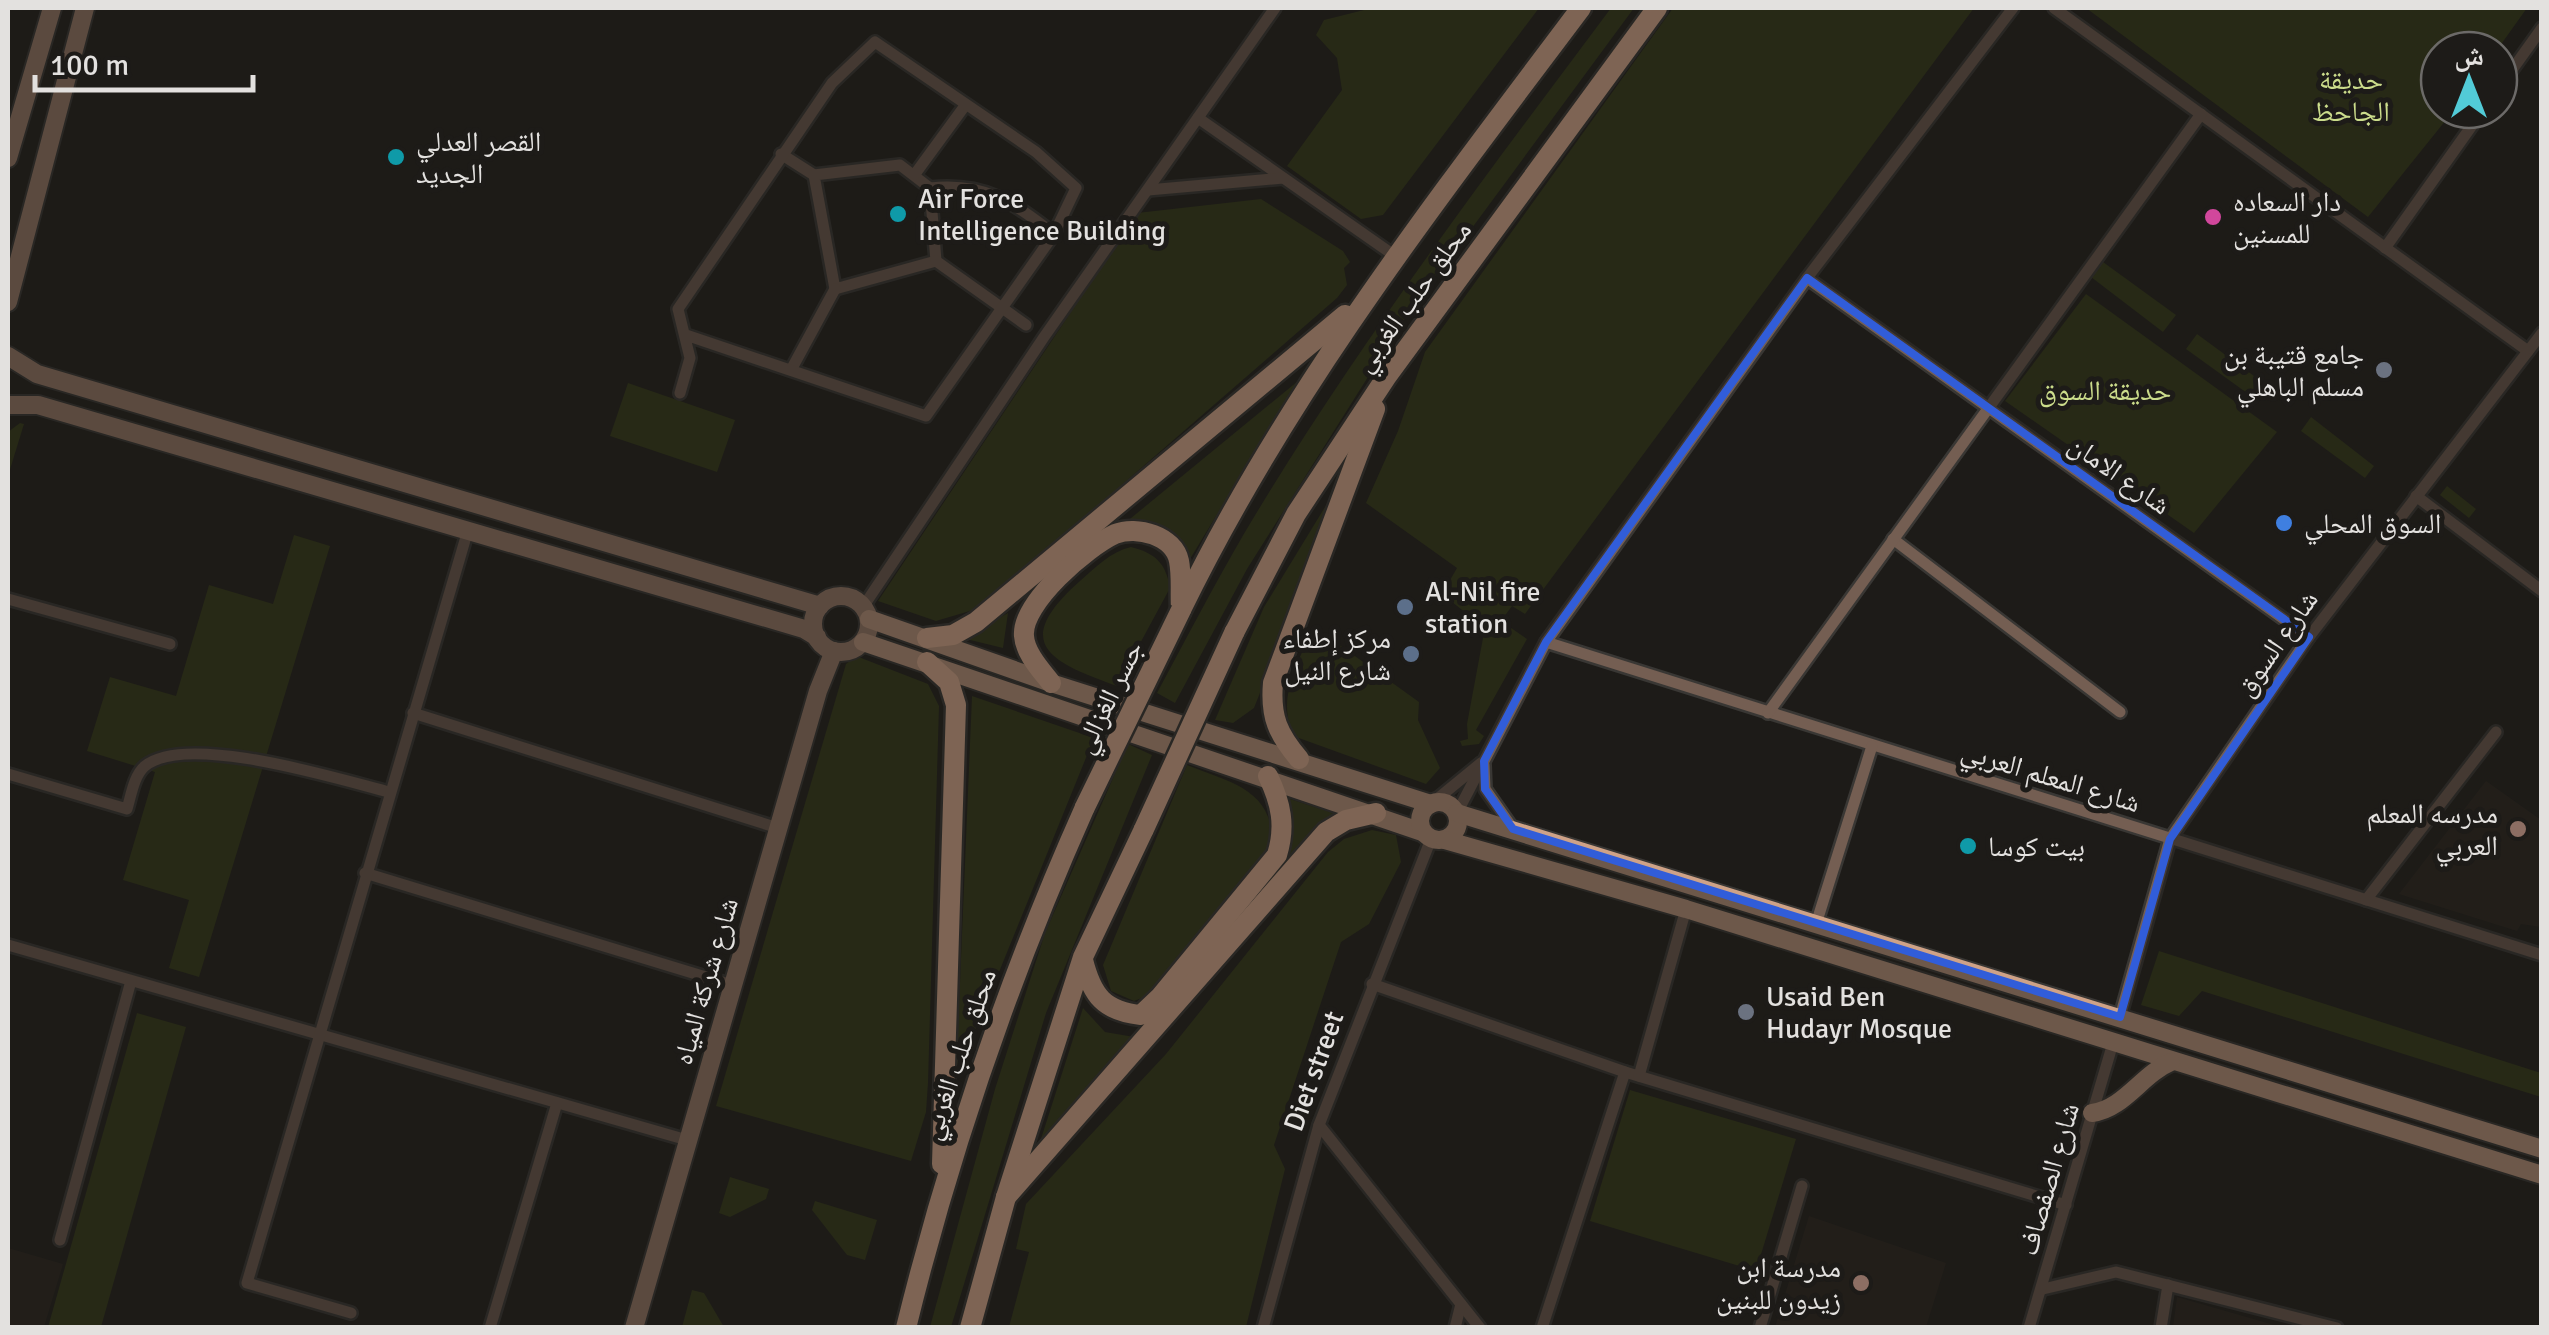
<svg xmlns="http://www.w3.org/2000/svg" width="2549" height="1335" viewBox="0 0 2549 1335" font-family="Signika,'Noto Naskh Arabic',sans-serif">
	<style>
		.built { fill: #29231c }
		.green { fill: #333a14 }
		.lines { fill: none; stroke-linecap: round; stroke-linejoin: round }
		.street-casing { stroke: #393734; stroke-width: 16 }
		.secondary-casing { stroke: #393734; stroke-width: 22 }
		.primary-casing { stroke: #393734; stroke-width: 22 }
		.highway-casing { stroke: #393734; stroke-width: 25 }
		.street { stroke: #745e52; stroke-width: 11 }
		.secondary { stroke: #a78470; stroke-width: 18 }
		.primary { stroke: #cea287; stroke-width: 18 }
		.highway { stroke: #f3bd9d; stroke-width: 20 }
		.highway-bridge-casing { stroke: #393734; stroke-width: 25; stroke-linecap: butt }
		.highway-bridge { stroke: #f3bd9d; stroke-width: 20 }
		.marked { fill: none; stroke: #315dd9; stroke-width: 8; stroke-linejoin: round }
		.culture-dot { fill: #0f9aa8; stroke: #1d1b18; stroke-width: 4 }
		.hotel-dot { fill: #d1479c; stroke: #1d1b18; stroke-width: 4 }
		.worship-dot { fill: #6b7280; stroke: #1d1b18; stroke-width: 4 }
		.shop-dot { fill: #3f7fe0; stroke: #1d1b18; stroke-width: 4 }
		.service-dot { fill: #5c6f8a; stroke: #1d1b18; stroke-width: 4 }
		.education-dot { fill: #8d6e63; stroke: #1d1b18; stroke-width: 4 }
		.labels { text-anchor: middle; stroke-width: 10; stroke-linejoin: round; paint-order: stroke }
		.park-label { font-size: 28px; fill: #cbdc8b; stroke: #1d1b18 }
		.poi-label { font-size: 28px; fill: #e3e1df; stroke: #1d1b18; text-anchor: start }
		.street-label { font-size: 28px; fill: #e3e1df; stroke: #1d1b18 }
	</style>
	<rect width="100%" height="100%" fill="#1d1b18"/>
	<g class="built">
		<polygon points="2486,781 2541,820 2541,927 2521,924 2517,931 2399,894"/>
		<polygon points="1809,1216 1946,1263 1926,1327 1775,1327"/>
		<polygon points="8,1248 63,1264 44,1327 8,1327"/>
		<polygon points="2177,1297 2281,1327 2173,1327"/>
	</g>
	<g class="green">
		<polygon points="1372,8 1539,8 1383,215 1361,219 1287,166 1342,90 1337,58 1316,35 1324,20"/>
		<path d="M1611,8H1634L1402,323L1247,569L1175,703L1157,693C1186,639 1214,585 1245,532C1354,349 1484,178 1611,8Z"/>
		<polygon points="1673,8 1974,8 1525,614 1512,606 1501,621 1527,639 1476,730 1484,736 1479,744 1462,746 1460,741 1468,739 1467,724 1483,638 1481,625 1442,594 1457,568 1366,503 1398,431 1425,352"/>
		<polygon points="2086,8 2527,8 2497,50 2439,50 2439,110 2454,110 2368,217"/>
		<polygon points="1261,199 1343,251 1350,262 1344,268 1347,285 1337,298 980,608 936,621 878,601 1137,213"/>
		<polygon points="2103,262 2176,315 2163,332 2091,277"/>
		<polygon points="2086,294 2277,432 2194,533 2005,401"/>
		<polygon points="2197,334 2269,387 2258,401 2186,349"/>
		<path d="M1298,381L1190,559C1179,530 1154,521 1125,523Z"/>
		<polygon points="628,383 735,420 717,472 610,436"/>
		<polygon points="2311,417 2374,466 2365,478 2301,431"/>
		<polygon points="20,423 24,424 8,476 8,432"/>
		<polygon points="1350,466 1254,708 1233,723 1215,720 1264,607"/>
		<polygon points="2447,486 2476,509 2469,518 2440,495"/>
		<polygon points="294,535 330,546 199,977 169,968 189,900 123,880 155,772 87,751 110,677 176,696 209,585 273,604"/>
		<path d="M1131,547C1155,553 1166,563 1170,588L1117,686C1049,662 1010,643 1080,581C1096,567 1110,552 1131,547Z"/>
		<polygon points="1008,613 1003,648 962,638"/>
		<path d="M1313,626L1419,702L1418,720L1440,768L1426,784L1296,737C1273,702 1300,661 1313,626Z"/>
		<polygon points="856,656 928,684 939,706 928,1083 926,1112 911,1161 716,1106 846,664"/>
		<polygon points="972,696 1094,738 956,1078"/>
		<polygon points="1128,744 1152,755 1046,1013 951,1327 930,1327 995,1089 1045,933"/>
		<path d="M1187,765C1235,784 1275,790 1273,851L1147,996L1134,1001L1111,991L1103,965Z"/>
		<polygon points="1284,797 1339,815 1320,823 1289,857 1293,837"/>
		<polygon points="1372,830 1396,835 1401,862 1369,924 1341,942 1274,1145 1285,1169 1246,1327 1009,1327 1029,1252 1016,1249 1026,1204 1166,1054 1328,852 1344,839"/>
		<polygon points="2159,951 2541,1073 2541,1097 2202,991 2179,1016 2141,1005"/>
		<polygon points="1083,1008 1105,1032 1140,1038 1039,1145"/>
		<polygon points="137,1013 186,1027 101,1327 48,1327"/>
		<polygon points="1630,1090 1796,1139 1756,1271 1590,1221"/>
		<polygon points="730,1177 769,1189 766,1199 730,1217 719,1213"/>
		<polygon points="815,1201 877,1220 865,1260 847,1255 812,1210"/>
		<polygon points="692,1290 704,1293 724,1327 682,1327"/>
	</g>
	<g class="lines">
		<g class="street-casing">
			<g id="street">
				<polyline points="2054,8 2528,351"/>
				<polyline points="2499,88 2542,28"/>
				<polyline points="1198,118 1395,256"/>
				<polyline points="781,154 814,175"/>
				<polygon points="900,165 930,188 936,261 835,289 814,175"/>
				<polyline points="915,174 964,107"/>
				<path d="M930,188C984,182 1013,202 1054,234"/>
				<polyline points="1148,190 1283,178"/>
				<polyline points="2385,248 2483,110"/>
				<polyline points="936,261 1026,325"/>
				<polyline points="1807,278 2309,637"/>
				<polyline points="791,370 835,289"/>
				<polyline points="680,393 690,358 678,309 832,83 875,42 1036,152 1076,188 1054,234 926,416 686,335"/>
				<polyline points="2416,496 2542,591"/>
				<polyline points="1893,539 2120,712"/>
				<polyline points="8,599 170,644"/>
				<polyline points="863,607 1044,337 1275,8"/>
				<polyline points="1546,642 2542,955"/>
				<polyline points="413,713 778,828"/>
				<polyline points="1768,713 2201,114"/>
				<polyline points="1484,765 1485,789 1513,829"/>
				<path d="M8,774L127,809C131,796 134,775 145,766C187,732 338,779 389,792"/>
				<polyline points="1431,804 1481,763"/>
				<polyline points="1457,813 1546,642 1807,278 2013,8"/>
				<polyline points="365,873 732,985"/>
				<polyline points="2366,900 2496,732"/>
				<polyline points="1816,924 1872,746"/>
				<polyline points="8,945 687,1140"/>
				<polyline points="1372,984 1625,1072 2066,1205"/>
				<polyline points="2120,1017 2170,839 2309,637 2542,333"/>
				<polyline points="1639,1076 1686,909"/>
				<polyline points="1319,1125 1480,1328"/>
				<polyline points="60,1240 131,981"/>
				<polyline points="2043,1289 2116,1272 2337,1328"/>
				<polyline points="351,1313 247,1283 468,530"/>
				<polyline points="490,1328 557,1103"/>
				<polyline points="1263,1328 1319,1125 1431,839"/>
				<polyline points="1455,1328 1461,1304"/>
				<polyline points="1542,1328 1625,1072"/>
				<polyline points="1760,1328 1802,1186"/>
				<polyline points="2029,1328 2113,1043"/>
				<polyline points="2161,1328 2168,1285"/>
			</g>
		</g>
		<g class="secondary-casing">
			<g id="secondary">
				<polyline points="8,158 52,8"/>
				<polyline points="8,302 85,8"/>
				<polyline points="8,356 37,374 820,606"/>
				<polyline points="8,405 38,405 804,629 817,637"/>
				<circle cx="841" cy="624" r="28"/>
				<polyline points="634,1328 818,691 834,651"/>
			</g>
		</g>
		<g class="primary-casing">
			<g id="primary">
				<polyline points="869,619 1051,683 1431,804"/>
				<polyline points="863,642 1422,832"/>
				<circle cx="1439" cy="821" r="19"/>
				<polyline points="1457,813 2542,1149"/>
				<polyline points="1445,840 1686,909 2542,1175"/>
				<path d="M2092,1113C2124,1109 2142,1074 2171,1062"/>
			</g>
		</g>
		<g class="highway-casing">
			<g id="highway">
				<path d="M1181,610C1287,392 1436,201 1581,8"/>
				<polyline points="1234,633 1296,514 1387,376 1657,8"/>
				<polyline points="927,638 953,635 976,622 1345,315"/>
				<polyline points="927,662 949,682 956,705 942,1164"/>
				<path d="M1051,683C1041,670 1025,653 1024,636C1021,603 1087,547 1115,534C1137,525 1174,536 1179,561C1182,576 1180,593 1181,608"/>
				<path d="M1299,759C1278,734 1270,717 1273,683L1375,409"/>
				<path d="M1083,960C1092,996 1104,1011 1141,1015L1160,997L1277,855C1286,826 1281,803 1268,776"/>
				<polyline points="1006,1197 1326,832 1346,820 1376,813"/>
				<path d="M906,1328C950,1149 1010,975 1085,807"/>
				<polyline points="970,1328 1006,1197 1083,957 1144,829"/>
			</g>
		</g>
		<use href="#street" class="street"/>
		<use href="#secondary" class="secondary"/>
		<use href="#primary" class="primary"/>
		<use href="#highway" class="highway"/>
		<g class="highway-bridge-casing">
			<g id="highway-bridge">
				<polyline points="1085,807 1181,610"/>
				<polyline points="1144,829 1234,633"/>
			</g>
		</g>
		<use href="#highway-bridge" class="highway-bridge"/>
	</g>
	<path d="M0 0H2549V1335H0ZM1807,278L2309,637L2170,839L2120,1017L1513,829L1485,789L1484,761L1546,642Z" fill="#1d1b18" fill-opacity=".55" fill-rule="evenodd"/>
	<path class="marked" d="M1807,278L2309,637L2170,839L2120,1017L1513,829L1485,789L1484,761L1546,642Z"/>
	<g class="culture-dot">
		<circle cx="396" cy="157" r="10"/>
		<circle cx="898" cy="214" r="10"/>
		<circle cx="1968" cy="846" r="10"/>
	</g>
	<circle class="hotel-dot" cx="2213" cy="217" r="10"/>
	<g class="worship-dot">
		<circle cx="2384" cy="370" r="10"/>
		<circle cx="1746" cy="1012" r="10"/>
	</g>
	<circle class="shop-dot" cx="2284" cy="523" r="10"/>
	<g class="service-dot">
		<circle cx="1405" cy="607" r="10"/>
		<circle cx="1411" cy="654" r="10"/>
	</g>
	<g class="education-dot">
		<circle cx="2518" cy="829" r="10"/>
		<circle cx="1861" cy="1283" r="10"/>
	</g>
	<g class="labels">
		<g class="park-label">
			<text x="2351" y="89">حديقة<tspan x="2351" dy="32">الجاحظ</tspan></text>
			<text x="2105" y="400">حديقة السوق</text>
		</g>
		<g class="poi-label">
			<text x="416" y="151">القصر العدلي<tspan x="416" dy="32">الجديد</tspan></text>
			<text x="918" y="208">Air Force<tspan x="918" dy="32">Intelligence Building</tspan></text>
			<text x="2233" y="211">دار السعاده<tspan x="2233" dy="32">للمسنين</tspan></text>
			<text x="2364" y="364" text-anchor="end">جامع قتيبة بن<tspan x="2364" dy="32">مسلم الباهلي</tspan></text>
			<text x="2304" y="533">السوق المحلي</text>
			<text x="1425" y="601">Al-Nil fire<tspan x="1425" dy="32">station</tspan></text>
			<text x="1391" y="648" text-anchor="end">مركز إطفاء<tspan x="1391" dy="32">شارع النيل</tspan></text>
			<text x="2498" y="823" text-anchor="end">مدرسه المعلم<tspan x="2498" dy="32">العربي</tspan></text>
			<text x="1988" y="856">بيت كوسا</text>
			<text x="1766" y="1006">Usaid Ben<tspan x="1766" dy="32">Hudayr Mosque</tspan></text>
			<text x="1841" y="1277" text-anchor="end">مدرسة ابن<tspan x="1841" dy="32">زيدون للبنين</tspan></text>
		</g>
		<g class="street-label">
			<text transform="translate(1412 296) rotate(-54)" y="10">محلق حلب الغربي</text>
			<text transform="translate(2120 474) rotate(35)" y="10">شارع الامان</text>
			<text transform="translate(2276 643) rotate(-55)" y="10">شارع السوق</text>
			<text transform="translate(1108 697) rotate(-64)" y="10">جسر الغزالي</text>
			<text transform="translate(2051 776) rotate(17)" y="10">شارع المعلم العربي</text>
			<text transform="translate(705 981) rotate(-74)" y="10">شارع شركة المياه</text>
			<text transform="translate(958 1054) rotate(-71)" y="10">محلق حلب الغربي</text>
			<text transform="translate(1313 1071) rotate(-70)" y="10">Diet street</text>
			<text transform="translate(2048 1179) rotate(-74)" y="10">شارع الصفصاف</text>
		</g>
	</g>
	<rect width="2549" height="1335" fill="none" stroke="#e3e1df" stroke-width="20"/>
	<g transform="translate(2469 80)"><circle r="48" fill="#1d1b18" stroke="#6c6a68" stroke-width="2.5"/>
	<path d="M0-8L18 38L0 25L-18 38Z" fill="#52cbd7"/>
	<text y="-15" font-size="28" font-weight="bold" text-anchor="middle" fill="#e3e1df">ش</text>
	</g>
	<path d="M35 75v15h218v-15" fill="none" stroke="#e3e1df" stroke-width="5"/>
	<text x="50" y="75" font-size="30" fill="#e3e1df" stroke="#1d1b18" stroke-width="8" paint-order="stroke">100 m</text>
</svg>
